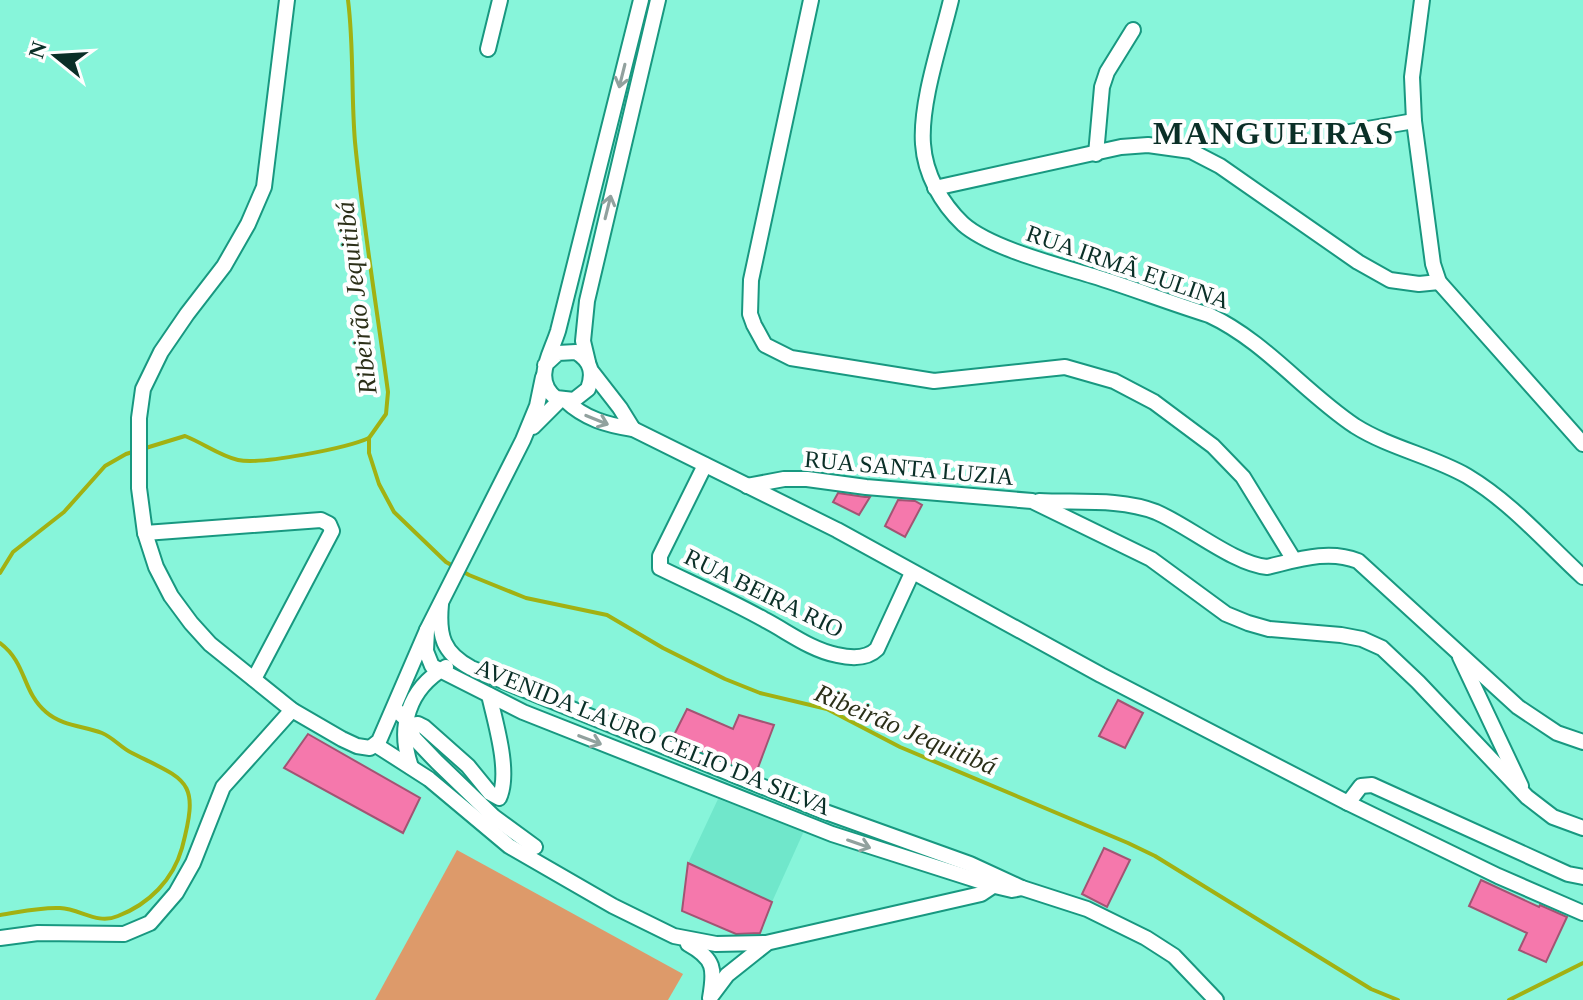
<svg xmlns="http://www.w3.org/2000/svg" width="1583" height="1000" viewBox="0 0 1583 1000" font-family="Georgia,serif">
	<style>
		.built { fill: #70e7cb }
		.green { fill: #dd9a6a }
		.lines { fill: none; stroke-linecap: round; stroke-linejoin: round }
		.stream { stroke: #a2b112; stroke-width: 4 }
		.building { fill: #f578ac; stroke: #a25473; stroke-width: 2 }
		.minor-casing { stroke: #189880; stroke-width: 18 }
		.minor { stroke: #fff; stroke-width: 14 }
		.oneway { stroke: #91a19e }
		.labels { text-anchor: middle; stroke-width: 8; stroke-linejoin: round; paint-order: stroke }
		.street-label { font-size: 24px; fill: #0a2f27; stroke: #fefefe }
		.water-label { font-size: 26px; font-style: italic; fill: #2b2f18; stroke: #fefefe }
		.district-label { font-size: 32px; font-weight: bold; letter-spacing: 2px; fill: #0a2f27; stroke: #fefefe }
	</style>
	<rect width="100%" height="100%" fill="#87f5da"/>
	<polygon class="built" points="718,799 804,831 772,902 688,863"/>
	<polygon class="green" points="457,850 683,974 668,1000 375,1000"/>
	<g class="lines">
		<g class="stream">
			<path d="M348,0C354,47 351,94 355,142C363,225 377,309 388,392L386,414L369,438V453L379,484L394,512L446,562L469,575L526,598L607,615L663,648L725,679L760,693L827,709L900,747L1128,843L1155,856L1371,989L1398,1000"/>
			<path d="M0,573L13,552L64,512L105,466L126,454L185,436C203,443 220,456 238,460C261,465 347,448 369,438"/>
			<path d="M0,643C27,663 22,692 46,712C62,726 84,726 102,733C114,738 121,748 132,753C188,781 200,780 182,848C173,880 149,904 118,916C97,925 81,909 60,908C40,907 20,912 0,915"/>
			<polyline points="1509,1000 1583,963"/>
		</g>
	</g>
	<g class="building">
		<polygon points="838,493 865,497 870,497 859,515 833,502"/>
		<polygon points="898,500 915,501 922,505 905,537 885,526"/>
		<polygon points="1118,700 1143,713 1125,748 1099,736"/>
		<polygon points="687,709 733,729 739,715 774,725 756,773 672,739"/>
		<polygon points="308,734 420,798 403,833 284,768"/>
		<polygon points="1104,848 1130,860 1107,907 1082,894"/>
		<polygon points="688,863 772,902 760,933 736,934 682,911"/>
		<polygon points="1481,880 1539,907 1540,905 1567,917 1546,962 1519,950 1527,933 1469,906"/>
	</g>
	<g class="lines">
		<g class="minor-casing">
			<g id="minor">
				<polyline points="287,0 264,187 248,224 224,266 187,314 161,352 143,389 139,418 139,488 145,533 156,567 171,596 191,623 210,644 292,710 342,739 357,746 370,748 379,741 427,630"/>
				<polyline points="811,0 751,280 750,314 754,325 765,345 791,358 934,381 1065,367 1114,381 1154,402 1213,446 1243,477 1294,560"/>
				<path d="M951,0C941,42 920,102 923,144C925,174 941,203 963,224C990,248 1057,265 1093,276C1132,288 1170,303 1209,315C1265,341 1304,392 1355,426C1390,448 1432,456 1467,476C1512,503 1545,542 1583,577"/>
				<polyline points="1422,0 1412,77 1414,121 1433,264 1439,282 1583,444"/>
				<polyline points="488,49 500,0"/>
				<polyline points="1344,133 1414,121"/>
				<polyline points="1096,154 1102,87 1107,72 1133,30"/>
				<polyline points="935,188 1121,147 1148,145 1191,151 1220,166 1358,262 1390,280 1419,284 1439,282"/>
				<polyline points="588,362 583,341 587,301 658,0"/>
				<path d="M545,365L558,353L576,352C591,361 594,373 588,389L574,400L556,398C532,380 551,354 558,331L641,0"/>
				<polyline points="592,372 620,408 633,429"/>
				<polyline points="543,377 537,406 523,440 427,630 426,651 432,666 523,712 832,834 995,886 1012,890 1022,888"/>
				<path d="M565,400C585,419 607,425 633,429L837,530L1101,675L1348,803L1498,876L1583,913"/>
				<polyline points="533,427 561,399"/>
				<path d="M705,465L660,556V568C695,585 731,601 765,620C788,632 811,650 837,655C850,658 867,659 877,649L912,573"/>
				<polyline points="747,486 784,479 807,479 866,487 1032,501 1151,559 1226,614 1248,623 1269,629 1341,635 1362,639 1382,648 1418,682 1527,797 1553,817 1583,828"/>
				<path d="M1039,501C1076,503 1120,498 1156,512C1189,526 1234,564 1267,567C1297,560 1328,549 1358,561L1518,707L1557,733L1583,742"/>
				<polyline points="145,533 321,520 329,524 332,531 254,679"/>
				<path d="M441,604C438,636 443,653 471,668L820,810L970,864L1022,888L1087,909L1146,938L1174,956L1216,1000"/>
				<polyline points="1460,657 1521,786"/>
				<polyline points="395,709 407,720 414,738 437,762 494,817 535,847"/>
				<path d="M410,725L418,724L424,727L468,766L490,793L499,798C511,773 495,721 489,695"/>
				<polyline points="376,745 429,779 509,846 613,906 674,936 716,944 766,943 981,894 996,884"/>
				<path d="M411,767C397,727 408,689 446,667"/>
				<polyline points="1348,803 1361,786 1372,785 1568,874 1583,877"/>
				<polyline points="0,938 38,933 124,934 150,923 176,893 193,863 223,787 292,710"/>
				<path d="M688,944C715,959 715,969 710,998"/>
				<polyline points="712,995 727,975 766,944"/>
			</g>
		</g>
		<use href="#minor" class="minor"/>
	</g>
	<defs><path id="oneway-shaft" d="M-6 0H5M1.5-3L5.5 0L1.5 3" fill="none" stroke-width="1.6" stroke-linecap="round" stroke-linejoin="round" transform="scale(2)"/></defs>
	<g class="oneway">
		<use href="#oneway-shaft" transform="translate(622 76) rotate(104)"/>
		<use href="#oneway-shaft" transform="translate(608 207) rotate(-76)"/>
		<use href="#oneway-shaft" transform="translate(597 420) rotate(22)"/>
		<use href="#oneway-shaft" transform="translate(590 740) rotate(21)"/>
		<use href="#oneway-shaft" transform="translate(859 844) rotate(19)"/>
	</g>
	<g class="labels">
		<g class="street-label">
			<text transform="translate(1128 267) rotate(19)" y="8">RUA IRMÃ EULINA</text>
			<text transform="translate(909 468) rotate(5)" y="8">RUA SANTA LUZIA</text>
			<text transform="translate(764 593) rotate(26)" y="8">RUA BEIRA RIO</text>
			<text transform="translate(653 737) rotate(22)" y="8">AVENIDA LAURO CELIO DA SILVA</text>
		</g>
		<g class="water-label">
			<text transform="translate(356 298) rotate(-97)" y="9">Ribeirão Jequitibá</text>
			<text transform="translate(906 729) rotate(23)" y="9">Ribeirão Jequitibá</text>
		</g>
		<g class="district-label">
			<text x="1274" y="144">MANGUEIRAS</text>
		</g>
	</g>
	<g transform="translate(56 56) rotate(288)" stroke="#fefefe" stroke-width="6" paint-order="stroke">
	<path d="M0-6L14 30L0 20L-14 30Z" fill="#0a2f27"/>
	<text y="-12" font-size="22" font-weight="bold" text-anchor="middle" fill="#0a2f27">N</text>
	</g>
</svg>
